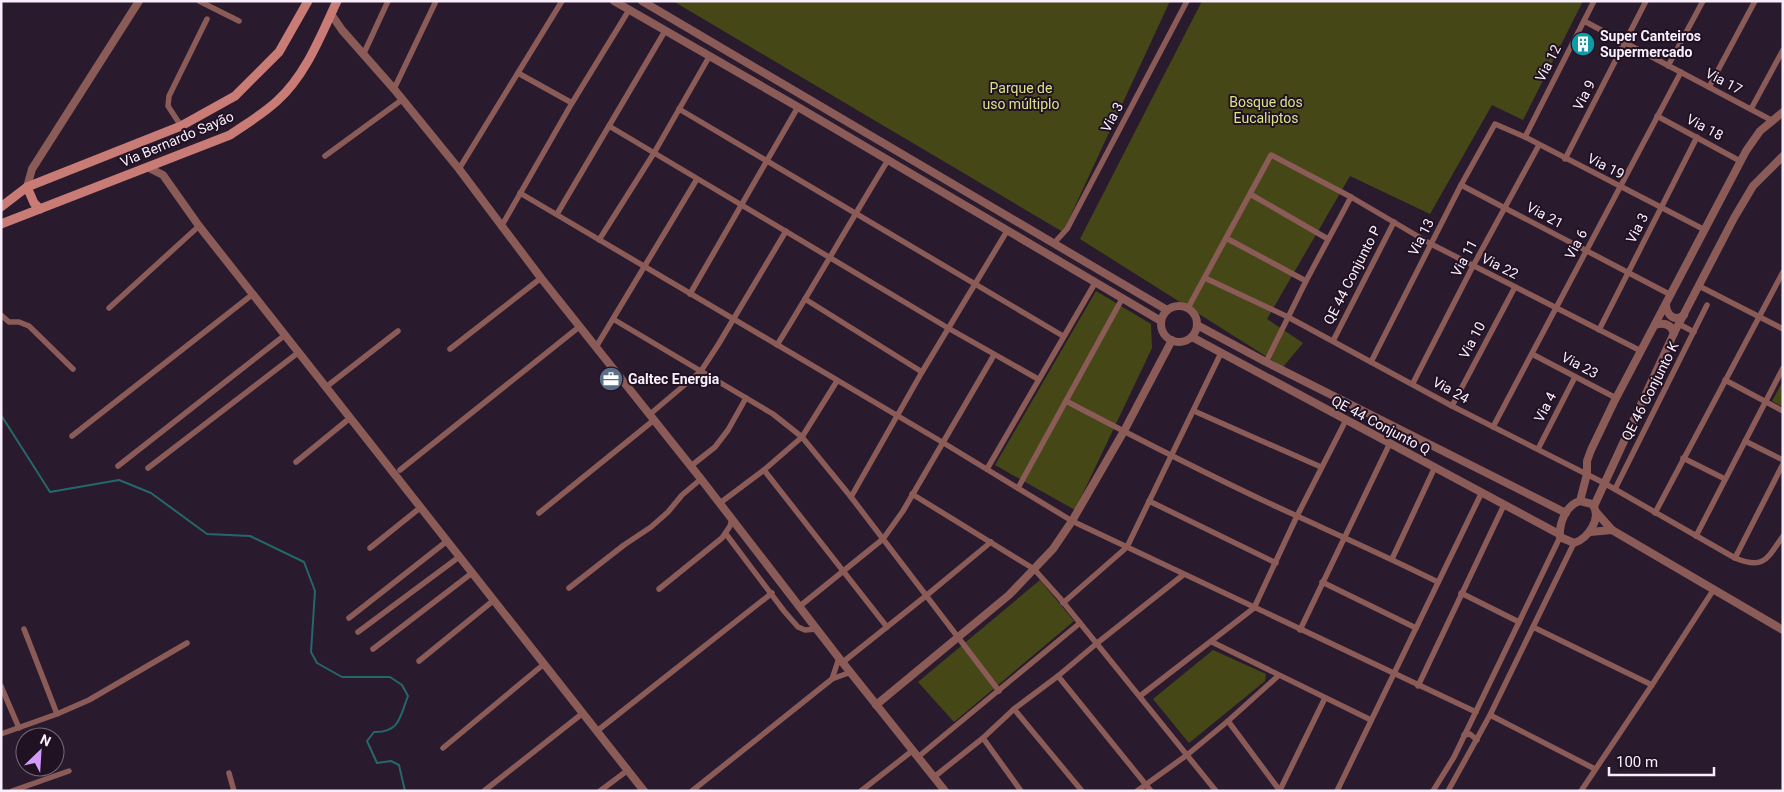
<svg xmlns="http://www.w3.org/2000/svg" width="1784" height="792" viewBox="0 0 1784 792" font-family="Roboto,sans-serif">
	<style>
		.green { fill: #454816 }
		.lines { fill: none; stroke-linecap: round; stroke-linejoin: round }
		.stream { stroke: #25686a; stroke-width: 2 }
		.minor { stroke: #8b5b57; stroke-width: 5.5 }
		.tertiary { stroke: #8b5b57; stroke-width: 8 }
		.secondary { stroke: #c97b76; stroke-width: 9 }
		.labels { text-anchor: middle; stroke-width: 4; stroke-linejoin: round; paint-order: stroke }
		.poi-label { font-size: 14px; font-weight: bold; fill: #f9eefb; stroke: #201123; text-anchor: start }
		.street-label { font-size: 14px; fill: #f9eefb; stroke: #201123 }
		.park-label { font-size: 14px; fill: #dbe288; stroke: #201123 }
	</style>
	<rect width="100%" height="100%" fill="#2a1a2d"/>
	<g class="green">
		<polygon points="673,1 1170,1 1063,232"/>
		<polygon points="1202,1 1583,1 1523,120 1492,105 1430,214 1350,176 1267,319 1303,343 1283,367 1080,239"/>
		<polygon points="1096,291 1151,324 1152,348 1075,510 995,465"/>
		<polygon points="1783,381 1783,407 1772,401"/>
		<polygon points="1040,580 1074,621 954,722 918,682"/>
		<polygon points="1213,650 1266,674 1265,681 1189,743 1153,699"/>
	</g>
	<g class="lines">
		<path class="stream" d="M1,415L50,492L119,480L151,493L207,534L250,536L304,562L315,591L311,652L317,663L342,677H390L402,685L408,696C400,716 400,733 374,732L367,741L377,763L391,761L399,765L405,791"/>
		<g class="minor">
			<polyline points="199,1 239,21"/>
			<polyline points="1584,21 1773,121"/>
			<polyline points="364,53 388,1"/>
			<polyline points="1668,66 1703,1"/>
			<polyline points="518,73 572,103"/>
			<polyline points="1709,87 1755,1"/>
			<polyline points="394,89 436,1"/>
			<polyline points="679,109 1063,336"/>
			<polyline points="1751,109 1783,50"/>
			<polyline points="1657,116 1740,161"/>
			<polyline points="181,126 168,106 169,96 207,19"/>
			<polyline points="609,126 948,328 1038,379"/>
			<polyline points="1525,137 1594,1"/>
			<polyline points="325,156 403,99"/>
			<polyline points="1565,159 1646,1"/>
			<polyline points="459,169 562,1"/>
			<polyline points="1461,185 1671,295"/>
			<polyline points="520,193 942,442 1072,521 1476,712"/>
			<polyline points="1250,194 1328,239"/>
			<polyline points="557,214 665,31"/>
			<polyline points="501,227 572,103 629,10"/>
			<polyline points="1226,238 1306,281"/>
			<polyline points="599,240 654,153 709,57"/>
			<polyline points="1055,242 1067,229 1187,1"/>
			<path d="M1205,278L1288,317L1452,406L1604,483L1735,558C1764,570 1767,559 1783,536"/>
			<polyline points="1699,286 1783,329"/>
			<polyline points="690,294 798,107"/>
			<polyline points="805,299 922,372"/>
			<polyline points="109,308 199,226"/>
			<polyline points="1188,308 1271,155 1351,197 1431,244 1641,351"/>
			<polyline points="1,315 9,322 19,322 29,326 73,369"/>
			<polyline points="613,319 773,414 802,437 851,497 999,691"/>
			<polyline points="1679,324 1694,332"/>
			<polyline points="1599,330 1697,137"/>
			<polyline points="1333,341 1394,222"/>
			<path d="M777,345C815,284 850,222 888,160"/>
			<polyline points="596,347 697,179"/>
			<polyline points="450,349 541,278"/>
			<polyline points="1532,354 1616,398"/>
			<polyline points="1266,362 1306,281 1351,197"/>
			<polyline points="1371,362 1461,185 1495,124 1525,137 1705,230"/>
			<polyline points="1725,380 1783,411"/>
			<polyline points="1413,383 1473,266 1539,145"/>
			<polyline points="326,387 398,331"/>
			<path d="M1066,401C1142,441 1219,481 1297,516C1345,538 1392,559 1438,582"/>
			<polyline points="1452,406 1515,287"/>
			<polyline points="1194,411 1321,467"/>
			<polyline points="649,415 701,371 718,345 786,231"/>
			<polyline points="1493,427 1681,72"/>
			<polyline points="72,436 253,294"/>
			<polyline points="1745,441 1783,460"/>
			<polyline points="1538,449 1575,377"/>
			<polyline points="1683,458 1725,479"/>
			<polyline points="296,462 350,418"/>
			<polyline points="118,466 285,335"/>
			<polyline points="691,466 715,447 728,430 746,398"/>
			<polyline points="148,468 299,352"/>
			<polyline points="987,469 1095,283"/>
			<polyline points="400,470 579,327"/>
			<polyline points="764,470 887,627"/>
			<polyline points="1018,488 1122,299"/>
			<polyline points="1615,489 1707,305"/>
			<polyline points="912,494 1034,569 1059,597 1216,791"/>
			<polyline points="851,497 922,372 1007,231"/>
			<polyline points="1149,501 1276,563"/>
			<polyline points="720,503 764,470 802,437 837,381"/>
			<polyline points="539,513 654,420"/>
			<polyline points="1655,513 1783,272"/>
			<polyline points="726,534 784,611 798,627 805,630 817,629"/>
			<polyline points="1696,536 1783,368"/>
			<polyline points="370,548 421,507"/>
			<polyline points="1735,558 1783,464"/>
			<polyline points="1392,559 1435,467"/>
			<polyline points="1322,582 1416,628"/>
			<polyline points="569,588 624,545 651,527 668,512 682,495 701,479"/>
			<polyline points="659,589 722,538 730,526 732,519"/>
			<polyline points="1461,593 1519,622"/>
			<polyline points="1063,603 1127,547 1221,353"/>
			<polyline points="800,606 883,539 903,511 994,355"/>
			<polyline points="349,618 447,541"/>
			<polyline points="1533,627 1652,685"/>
			<polyline points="24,629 57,714"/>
			<polyline points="1300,630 1390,443"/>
			<polyline points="358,632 459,557"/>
			<polyline points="1212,642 1371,720"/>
			<polyline points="373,649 472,573"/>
			<polyline points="419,661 494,600"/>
			<polyline points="843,662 927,595 991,542"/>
			<polyline points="1058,676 1151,791"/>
			<polyline points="832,679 839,658"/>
			<polyline points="1,686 19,728"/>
			<polyline points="1418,686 1504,505"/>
			<polyline points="1140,696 1254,608 1297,516 1346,420"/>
			<polyline points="1014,709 1082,791"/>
			<polyline points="1490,715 1595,769"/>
			<polyline points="1228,721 1280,791"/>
			<polyline points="597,731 772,593"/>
			<polyline points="1,734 57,714 89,700 187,643"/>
			<polyline points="1464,735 1470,734 1477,740"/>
			<polyline points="983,738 1021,791"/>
			<polyline points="443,748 544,664"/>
			<polyline points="918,757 1080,623"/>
			<polyline points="229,773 234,791"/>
			<polyline points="934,777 983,738 1014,709 1058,676 1096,644 1183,575"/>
			<polyline points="1280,790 1325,698"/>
			<polyline points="12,791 69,771"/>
			<polyline points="484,791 583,713"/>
			<polyline points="600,791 628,770"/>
			<polyline points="692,791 832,679 851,672"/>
			<polyline points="861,791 912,751"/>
			<polyline points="1137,791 1187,755 1228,721 1278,676"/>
			<polyline points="1337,791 1482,492"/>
			<polyline points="1433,791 1454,757 1560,537"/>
			<polyline points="1448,791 1490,715 1574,543"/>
			<polyline points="1581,791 1652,685 1714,589"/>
		</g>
		<g class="tertiary">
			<polyline points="614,1 798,107 1161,321"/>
			<polyline points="642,1 1167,310"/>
			<polyline points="331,14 342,30 394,89 459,169 541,278 701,479 839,658 945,791"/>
			<polyline points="149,168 163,175 199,226 644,791"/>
			<polyline points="27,187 32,169 139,1"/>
			<path d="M1666,305C1667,316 1675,322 1684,315"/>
			<circle cx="1179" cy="324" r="18"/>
			<polyline points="1197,325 1266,362 1566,513"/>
			<path d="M1655,325C1664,322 1671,324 1674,333"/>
			<polyline points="1192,337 1559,534"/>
			<polyline points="1580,501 1587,474 1587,461 1591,450 1614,402 1746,151 1760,131 1783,112"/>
			<path d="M1580,501L1592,504C1603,517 1588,539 1574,543L1560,537C1559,523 1566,505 1580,501Z"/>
			<polyline points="1594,506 1674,333 1734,218 1753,186 1783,156"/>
			<polyline points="1596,512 1612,530 1783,630"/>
			<polyline points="1590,532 1612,530"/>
			<polyline points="876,705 1009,595 1053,549 1072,521 1124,431 1172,340"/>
		</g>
		<g class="secondary">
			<polyline points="27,187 34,203 40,209"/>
			<polyline points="1,207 27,187 181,126 235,96 279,52 308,1"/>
			<path d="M1,224L230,135C246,124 263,114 277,101C306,75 321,35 337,1"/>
		</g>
	</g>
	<defs>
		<g id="building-disc" transform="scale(1.25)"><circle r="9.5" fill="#0f9aa8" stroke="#201123"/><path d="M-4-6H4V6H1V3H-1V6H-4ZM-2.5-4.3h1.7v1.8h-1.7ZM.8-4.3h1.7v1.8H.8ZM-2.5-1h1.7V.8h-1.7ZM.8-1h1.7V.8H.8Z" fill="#fff"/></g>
		<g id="office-disc" transform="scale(1.25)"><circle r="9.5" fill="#5c6f8a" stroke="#201123"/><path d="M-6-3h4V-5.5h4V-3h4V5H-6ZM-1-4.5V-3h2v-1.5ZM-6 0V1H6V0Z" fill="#fff"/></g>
	</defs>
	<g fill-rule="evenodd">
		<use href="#building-disc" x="1583" y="44"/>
		<use href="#office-disc" x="611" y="379"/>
	</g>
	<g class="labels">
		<g class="poi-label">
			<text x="1600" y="41">Super Canteiros<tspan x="1600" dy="16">Supermercado</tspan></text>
			<text x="628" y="384">Galtec Energia</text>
		</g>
		<g class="street-label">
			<text transform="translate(1548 63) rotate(-63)" y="5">Via 12</text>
			<text transform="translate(1724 81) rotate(28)" y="5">Via 17</text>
			<text transform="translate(1584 95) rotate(-63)" y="5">Via 9</text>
			<text transform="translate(1112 117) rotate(-62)" y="5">Via 3</text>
			<text transform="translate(1705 127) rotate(28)" y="5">Via 18</text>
			<text transform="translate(177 139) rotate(-23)" y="5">Via Bernardo Sayão</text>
			<text transform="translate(1606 166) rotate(27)" y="5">Via 19</text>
			<text transform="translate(1545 215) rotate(28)" y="5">Via 21</text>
			<text transform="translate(1637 228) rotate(-63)" y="5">Via 3</text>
			<text transform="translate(1421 237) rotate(-63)" y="5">Via 13</text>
			<text transform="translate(1576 244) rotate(-62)" y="5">Via 6</text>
			<text transform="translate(1464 258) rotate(-62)" y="5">Via 11</text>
			<text transform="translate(1500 266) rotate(27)" y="5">Via 22</text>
			<text transform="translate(1352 275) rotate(-63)" y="5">QE 44 Conjunto P</text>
			<text transform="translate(1472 340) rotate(-62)" y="5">Via 10</text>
			<text transform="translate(1580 365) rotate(28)" y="5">Via 23</text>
			<text transform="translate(1451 390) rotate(29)" y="5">Via 24</text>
			<text transform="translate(1650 391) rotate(-63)" y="5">QE 46 Conjunto K</text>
			<text transform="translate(1545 407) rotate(-63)" y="5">Via 4</text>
			<text transform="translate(1381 425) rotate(28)" y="5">QE 44 Conjunto Q</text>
		</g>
		<g class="park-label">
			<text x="1021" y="93">Parque de<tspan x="1021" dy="16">uso múltiplo</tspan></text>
			<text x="1266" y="107">Bosque dos<tspan x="1266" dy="16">Eucaliptos</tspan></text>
		</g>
	</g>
	<rect width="1784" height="792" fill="none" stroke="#f9eefb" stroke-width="5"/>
	<g transform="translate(40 752) rotate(25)"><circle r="24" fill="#201123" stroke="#776979"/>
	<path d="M0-4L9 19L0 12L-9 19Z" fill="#d59bfa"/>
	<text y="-8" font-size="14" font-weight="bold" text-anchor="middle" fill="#f9eefb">N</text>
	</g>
	<path d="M1609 767v8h105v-8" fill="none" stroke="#f9eefb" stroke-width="2.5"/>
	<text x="1616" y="767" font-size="15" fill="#f9eefb" stroke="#201123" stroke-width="4" paint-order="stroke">100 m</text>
</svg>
